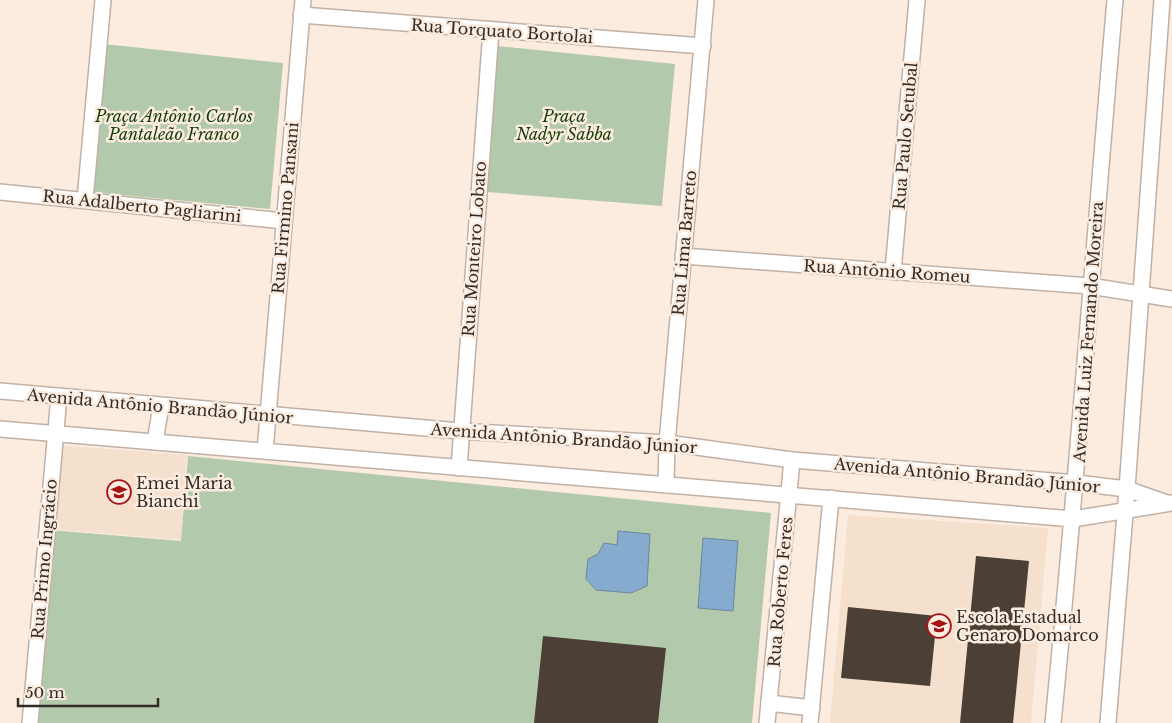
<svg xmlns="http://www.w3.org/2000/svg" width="1172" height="723" viewBox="0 0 1172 723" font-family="'Libre Baskerville',serif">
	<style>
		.built { fill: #f5dfcd }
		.green { fill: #b2c9ac }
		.water { fill: #85accf; stroke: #6c869d }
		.building { fill: #4c4036 }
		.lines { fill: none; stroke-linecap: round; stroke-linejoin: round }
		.minor-casing { stroke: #c0b0a5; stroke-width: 18 }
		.minor { stroke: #fff; stroke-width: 15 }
		.labels { text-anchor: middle; stroke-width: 5; stroke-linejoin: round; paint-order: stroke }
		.street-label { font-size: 16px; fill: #322c27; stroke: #fcece0 }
		.park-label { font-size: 16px; font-style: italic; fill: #133f07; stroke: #fcece0 }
		.poi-label { font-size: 16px; fill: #322c27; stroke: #fcece0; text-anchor: start }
	</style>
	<rect width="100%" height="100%" fill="#fcece0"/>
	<g class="built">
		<polygon points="57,445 187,455 181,540 50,529"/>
		<polygon points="848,515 1048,528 1031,723 830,723"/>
	</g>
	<g class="green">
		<polygon points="104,44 283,63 270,209 91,192"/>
		<polygon points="497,46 675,64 662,206 487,192"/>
		<polygon points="188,456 771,513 752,723 33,723 50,530 181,541"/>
	</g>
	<g class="water">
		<polygon points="618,531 650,534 647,586 631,593 596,590 586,579 588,559 598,554 604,543 617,545"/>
		<polygon points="703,538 738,541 733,611 698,608"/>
	</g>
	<g class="building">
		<polygon points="976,556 1029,561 1013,723 960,723"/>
		<polygon points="848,607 937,616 930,686 841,678"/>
		<polygon points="543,636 666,648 658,723 534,723"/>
	</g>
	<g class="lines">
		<g class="minor-casing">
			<g id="minor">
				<polyline points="301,15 703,46"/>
				<polyline points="0,192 284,221"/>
				<polyline points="85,200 103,0"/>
				<polyline points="683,256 1090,286 1172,299"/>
				<polyline points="893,271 917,0"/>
				<polyline points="0,391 460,431 667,443 792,460 1077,483 1127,489 1167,503"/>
				<polyline points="0,429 1073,519 1172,503"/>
				<polyline points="155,442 161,406"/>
				<polyline points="265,451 303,0"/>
				<polyline points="459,468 491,30"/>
				<polyline points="666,485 667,443 706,0"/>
				<polyline points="769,703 812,708"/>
				<polyline points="30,723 59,396"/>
				<polyline points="767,723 792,460"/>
				<polyline points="810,723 831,498"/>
				<path d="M1053,723C1077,482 1094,241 1115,0"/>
				<polyline points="1108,723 1127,489 1162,0"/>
			</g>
		</g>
		<use href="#minor" class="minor"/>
	</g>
	<defs>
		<g id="school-ring" transform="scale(1.25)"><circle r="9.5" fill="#fcece0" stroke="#a71215" stroke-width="1.5"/><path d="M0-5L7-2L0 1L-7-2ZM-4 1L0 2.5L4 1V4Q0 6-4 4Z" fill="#a71215"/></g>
	</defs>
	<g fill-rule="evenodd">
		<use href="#school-ring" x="119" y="492"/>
		<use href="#school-ring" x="939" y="626"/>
	</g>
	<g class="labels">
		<g class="street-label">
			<text transform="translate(502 31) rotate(4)" y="6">Rua Torquato Bortolai</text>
			<text transform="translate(905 136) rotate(-85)" y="6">Rua Paulo Setubal</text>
			<text transform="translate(142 206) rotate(6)" y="6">Rua Adalberto Pagliarini</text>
			<text transform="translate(285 208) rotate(-85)" y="6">Rua Firmino Pansani</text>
			<text transform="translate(684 243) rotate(-85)" y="6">Rua Lima Barreto</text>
			<text transform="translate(474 249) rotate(-86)" y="6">Rua Monteiro Lobato</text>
			<text transform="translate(887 271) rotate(4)" y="6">Rua Antônio Romeu</text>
			<text transform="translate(1088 332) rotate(-86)" y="6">Avenida Luiz Fernando Moreira</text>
			<text transform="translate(160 406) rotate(5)" y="6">Avenida Antônio Brandão Júnior</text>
			<text transform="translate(564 438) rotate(4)" y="6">Avenida Antônio Brandão Júnior</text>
			<text transform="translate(967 475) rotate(5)" y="6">Avenida Antônio Brandão Júnior</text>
			<text transform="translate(44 559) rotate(-85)" y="6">Rua Primo Ingrácio</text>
			<text transform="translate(780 592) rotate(-85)" y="6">Rua Roberto Feres</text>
		</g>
		<g class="park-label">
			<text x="174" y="122">Praça Antônio Carlos<tspan x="174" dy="18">Pantaleão Franco</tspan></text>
			<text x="564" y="122">Praça<tspan x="564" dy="18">Nadyr Sabba</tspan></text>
		</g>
		<g class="poi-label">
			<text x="136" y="489">Emei Maria<tspan x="136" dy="18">Bianchi</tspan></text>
			<text x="956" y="623">Escola Estadual<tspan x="956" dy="18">Genaro Domarco</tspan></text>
		</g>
	</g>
	<path d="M18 698v8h140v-8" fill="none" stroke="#322c27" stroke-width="2.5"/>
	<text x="25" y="698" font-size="15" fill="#322c27" stroke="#fcece0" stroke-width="4" paint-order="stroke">50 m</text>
</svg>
